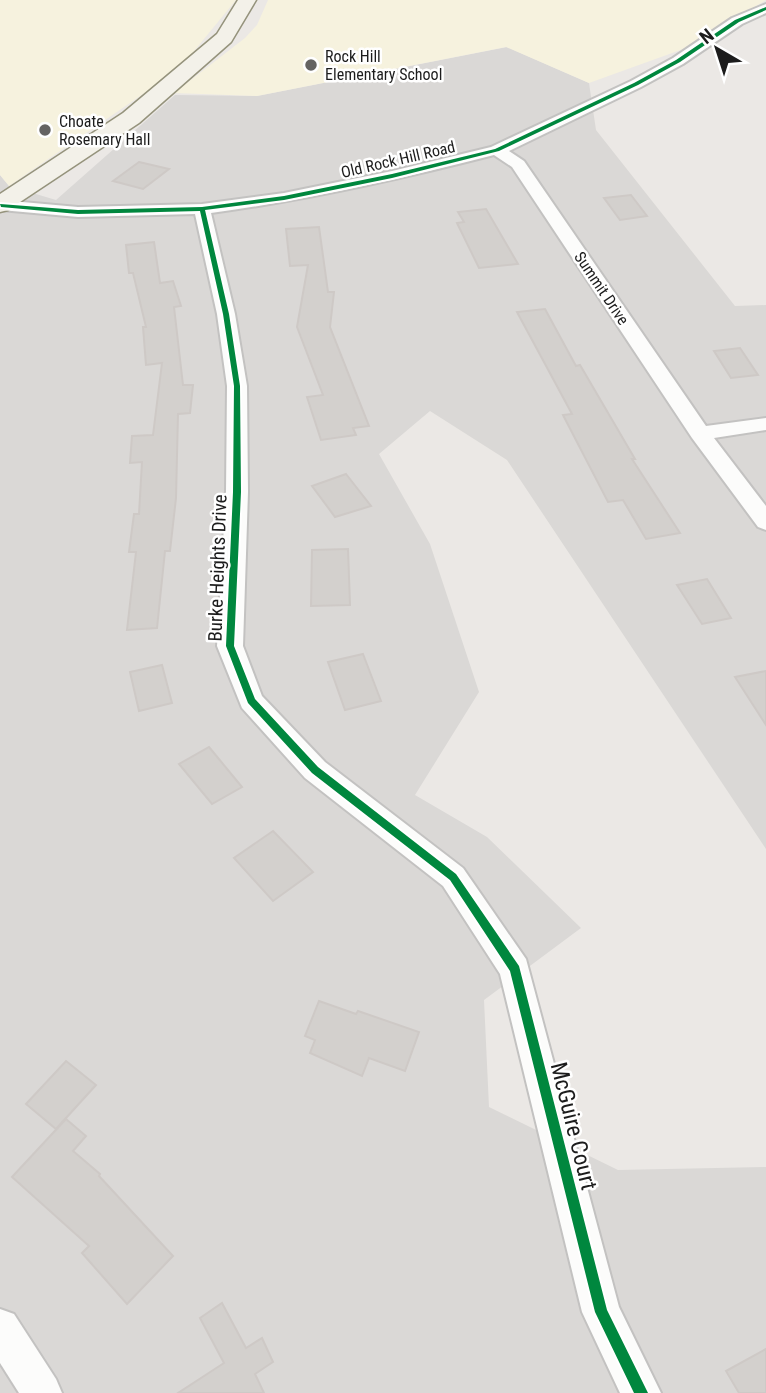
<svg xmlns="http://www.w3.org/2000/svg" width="766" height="1393" viewBox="0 0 766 1393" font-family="'Roboto Condensed',sans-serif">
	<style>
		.residential { fill: #dad8d6 }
		.education { fill: #f6f2de }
		.building { fill: #d3d0cd; stroke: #cec9c6; stroke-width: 2 }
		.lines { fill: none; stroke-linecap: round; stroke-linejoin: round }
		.street-casing { stroke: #c3c2c1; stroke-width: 4 }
		.secondary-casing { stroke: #95937c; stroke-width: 3 }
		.street { fill: #fcfcfb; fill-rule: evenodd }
		.secondary { fill: #f3f1e9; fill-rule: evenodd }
		.cycleway-casing { stroke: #fff; stroke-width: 4 }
		.cycleway { fill: #00873e; fill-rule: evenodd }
		.poi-dot { fill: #646362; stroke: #fff; stroke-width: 2.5 }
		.labels { text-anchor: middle; stroke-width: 5; stroke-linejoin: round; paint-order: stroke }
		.far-poi-label { font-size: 16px; fill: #1c1c1c; stroke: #fff; text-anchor: start }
		.far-street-label { font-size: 16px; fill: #1c1c1c; stroke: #fff }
		.street-label { font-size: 19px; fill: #1c1c1c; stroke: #fff }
		.near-street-label { font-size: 23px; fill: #1c1c1c; stroke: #fff }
	</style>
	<rect width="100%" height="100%" fill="#ebe8e5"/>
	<polygon class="residential" points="507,47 589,83 596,130 735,306 766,305 766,849 507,460 430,411 379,454 430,544 479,692 415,795 487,837 581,928 484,1000 489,1107 618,1170 766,1167 766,1393 0,1393 0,175 9,186 56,200 175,95 257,96"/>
	<g class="education">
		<polygon points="0,0 236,0 190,56 146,92 9,186 0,175"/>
		<polygon points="268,0 766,0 686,48 589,83 506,47 257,96 174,93 245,38 257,25"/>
	</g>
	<g class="building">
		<polygon points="139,162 169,169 143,189 113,181"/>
		<polygon points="631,195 647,216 620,220 604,198"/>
		<polygon points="486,209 518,264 479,268 457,223 464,222 458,212"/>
		<polygon points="319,227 328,292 334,292 330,327 369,426 353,428 356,435 321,440 307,397 323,395 297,327 308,265 290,266 286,229"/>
		<polygon points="154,242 160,283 173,281 181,306 174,307 183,385 193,385 190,413 178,414 176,498 170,551 165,551 157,628 127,630 136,552 129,552 134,514 139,514 142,462 130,463 132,436 153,435 162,363 146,365 143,327 146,327 133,273 129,273 126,245"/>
		<polygon points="545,309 576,366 580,365 635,459 632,459 680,533 646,539 623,500 608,502 563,415 572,414 517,312"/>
		<polygon points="740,348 758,375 731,378 714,351"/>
		<polygon points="346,474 371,506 335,517 312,486"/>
		<polygon points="348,549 350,605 311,606 312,550"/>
		<polygon points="707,579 731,618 702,624 677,585"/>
		<polygon points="363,654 381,701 345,710 328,662"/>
		<polygon points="162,665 172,703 139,711 130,672"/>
		<polygon points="766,671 766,725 735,677"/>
		<polygon points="209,747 242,787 212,804 179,764"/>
		<polygon points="273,831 313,872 273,901 234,858"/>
		<polygon points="319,1001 356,1014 358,1011 419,1032 405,1071 369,1058 362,1076 310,1053 315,1040 305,1036"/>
		<polygon points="66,1061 96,1085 56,1129 26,1104"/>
		<polygon points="66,1119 86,1136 73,1151 100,1174 99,1176 173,1256 127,1304 82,1253 89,1246 12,1177"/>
		<polygon points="222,1303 246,1348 262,1338 273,1362 255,1374 264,1393 178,1393 224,1363 200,1318"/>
		<polygon points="766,1349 766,1393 739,1393 726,1371"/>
	</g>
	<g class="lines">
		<g class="street-casing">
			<g id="street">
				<path d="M766,4V13L742,24L683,64L641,87L509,151L524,161L706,426L766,418V430L714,438L766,506V530L758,527L692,438L512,167L494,155C401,179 307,200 211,213L235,314L247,386L248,492L243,646L262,696L325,762L463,868L526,959L619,1307L661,1393H620L582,1312L500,974L443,886L305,778L242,708L217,646L226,492L227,386L217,314L195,214L78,217L1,210L0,200L78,207L202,204L284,193L392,171L491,147L631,81L673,58L732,18Z"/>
				<polygon points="0,1309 14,1314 56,1379 62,1393 19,1393 0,1363"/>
			</g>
		</g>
		<g class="secondary-casing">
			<polygon id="secondary" points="238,0 256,0 231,42 139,123 8,210 0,212 0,194 123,113 217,34"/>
		</g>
		<use href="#street" class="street"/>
		<use href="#secondary" class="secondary"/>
		<g class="cycleway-casing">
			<polygon id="cycleway" points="766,7 766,10 739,22 680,62 638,85 499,151 392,178 284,200 205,210 229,314 240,386 241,492 234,646 255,699 318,767 456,874 519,966 607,1310 648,1393 634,1393 595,1312 510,971 450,880 312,773 248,703 226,646 233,492 234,386 223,314 200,211 78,214 1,207 0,204 78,210 202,207 284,196 392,174 495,149 634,83 676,60 735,20"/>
		</g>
		<use href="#cycleway" class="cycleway"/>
	</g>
	<g class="poi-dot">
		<circle cx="311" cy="65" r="7"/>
		<circle cx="45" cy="130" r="7"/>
	</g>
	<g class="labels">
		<g class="far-poi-label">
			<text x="325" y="62">Rock Hill<tspan x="325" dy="18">Elementary School</tspan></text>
			<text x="59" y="127">Choate<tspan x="59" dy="18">Rosemary Hall</tspan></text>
		</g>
		<g class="far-street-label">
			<text transform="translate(398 159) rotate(-13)" y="6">Old Rock Hill Road</text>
			<text transform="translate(602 288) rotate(56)" y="6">Summit Drive</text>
		</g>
		<g class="street-label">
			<text transform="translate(217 568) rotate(-88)" y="7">Burke Heights Drive</text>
		</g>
		<g class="near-street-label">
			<text transform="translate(574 1126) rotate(76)" y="8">McGuire Court</text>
		</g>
	</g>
	<g transform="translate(717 49) rotate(321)" stroke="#ffffff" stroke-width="5" paint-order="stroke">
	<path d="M0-5L12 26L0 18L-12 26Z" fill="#1c1c1c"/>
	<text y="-10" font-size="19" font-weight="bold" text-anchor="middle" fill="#1c1c1c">N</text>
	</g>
</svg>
